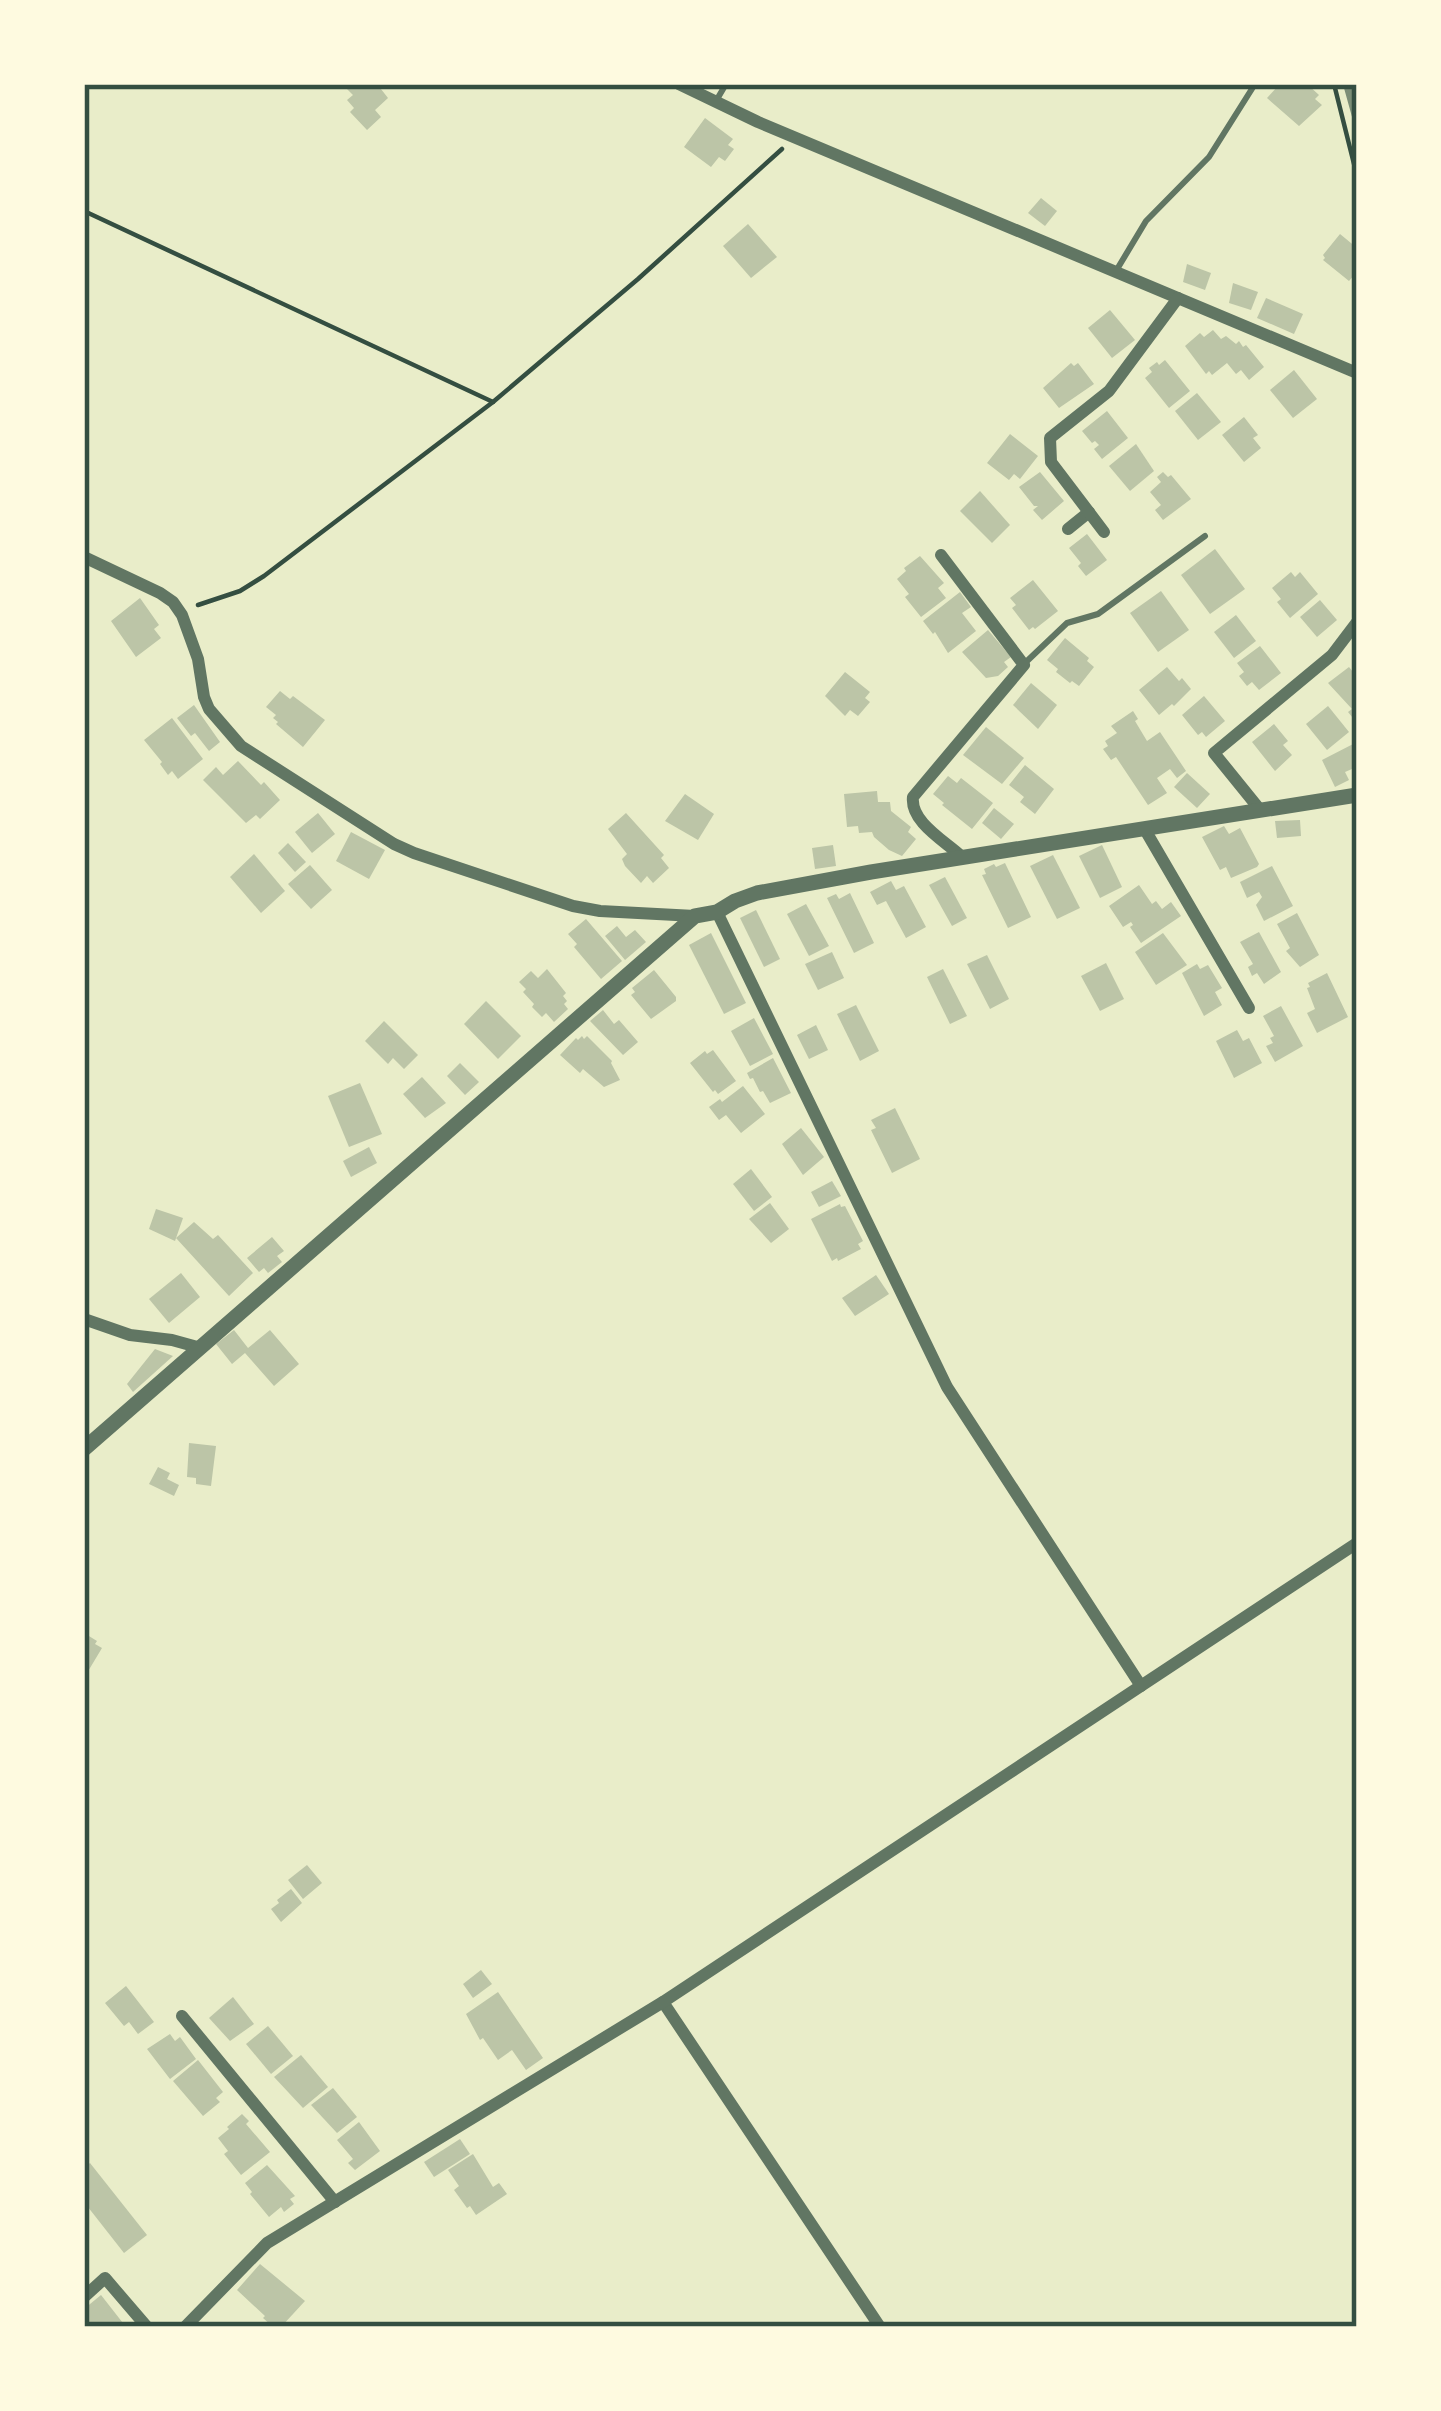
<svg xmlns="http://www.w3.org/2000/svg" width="1441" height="2411" viewBox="0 0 1441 2411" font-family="'Open Sans',sans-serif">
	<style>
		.building { fill: #bcc5a7 }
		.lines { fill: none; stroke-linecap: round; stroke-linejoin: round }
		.path { stroke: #344e41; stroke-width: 4.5 }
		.service { stroke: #617663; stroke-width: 6 }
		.minor { stroke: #617663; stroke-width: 12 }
		.tertiary { stroke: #617663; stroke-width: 15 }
		.rail { stroke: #7c8e77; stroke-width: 8 }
		.neatline { fill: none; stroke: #344e41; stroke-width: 4.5 }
	</style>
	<rect width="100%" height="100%" fill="#e9edc9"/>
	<g class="building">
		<polygon points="342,84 377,84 388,98 375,110 381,117 367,130 350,112 354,108 347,100 353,95"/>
		<polygon points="1274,84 1307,84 1319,95 1315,99 1322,105 1299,126 1267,98 1277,87"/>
		<polygon points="705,118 733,139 728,145 734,149 725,161 719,157 711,167 684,147"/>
		<polygon points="1041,198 1057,211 1045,226 1028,213"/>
		<polygon points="748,224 777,257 751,278 723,246"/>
		<polygon points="1340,234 1357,248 1357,272 1349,281 1323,260 1325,258 1323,255"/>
		<polygon points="1187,264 1211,273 1205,290 1183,282"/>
		<polygon points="1233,283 1258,292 1251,310 1229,303"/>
		<polygon points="1266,298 1303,314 1294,334 1257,318"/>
		<polygon points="1110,310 1135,340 1112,358 1088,328"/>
		<polygon points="1213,330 1221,339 1226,336 1236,344 1239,341 1243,347 1246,345 1264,367 1249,380 1241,370 1236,374 1227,363 1212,375 1209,371 1206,374 1185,346 1200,333 1204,337"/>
		<polygon points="1165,360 1190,391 1169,408 1145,378 1152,372 1149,368 1157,362 1159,365"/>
		<polygon points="1071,363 1074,366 1078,363 1094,384 1059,408 1043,388"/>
		<polygon points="1294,370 1317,399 1293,418 1270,390"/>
		<polygon points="1197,393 1221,422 1198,440 1175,411"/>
		<polygon points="1107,411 1128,438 1102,459 1094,449 1099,445 1095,441 1092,443 1082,431"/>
		<polygon points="1244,417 1258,435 1253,438 1261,448 1244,462 1222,435"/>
		<polygon points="1010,434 1038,456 1020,479 1014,474 1009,480 987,463"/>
		<polygon points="1136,444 1154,471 1130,491 1109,466"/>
		<polygon points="1040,472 1064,501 1042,520 1033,510 1038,506 1034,506 1019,487"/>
		<polygon points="1163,472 1168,477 1171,475 1191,499 1163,520 1155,510 1161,505 1150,492 1161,482 1157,477"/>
		<polygon points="980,491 1010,525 992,543 960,511"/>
		<polygon points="1087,534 1107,560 1086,576 1078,566 1081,563 1069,548"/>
		<polygon points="1215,549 1245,589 1210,614 1181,575"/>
		<polygon points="920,556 944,583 938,588 946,598 921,617 905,597 909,594 897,579 906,571 904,568"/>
		<polygon points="1291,572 1295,577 1300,572 1318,594 1290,618 1277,602 1281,599 1272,588"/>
		<polygon points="1033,580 1058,611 1035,629 1033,627 1029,630 1012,608 1016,605 1010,598"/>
		<polygon points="1161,591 1189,630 1158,652 1130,613"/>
		<polygon points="960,592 971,607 962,613 976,631 948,653 935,632 933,634 923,621"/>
		<polygon points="140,598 159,625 154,629 161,638 136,657 111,621"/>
		<polygon points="1320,600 1337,620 1317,637 1300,617"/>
		<polygon points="1236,615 1256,641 1234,658 1214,632"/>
		<polygon points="988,630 1011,657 1004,662 1008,667 998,676 986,678 962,652"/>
		<polygon points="1065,638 1089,658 1087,661 1094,667 1079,686 1072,681 1070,683 1056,672 1058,669 1047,660"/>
		<polygon points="1260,646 1281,673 1259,690 1252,682 1247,686 1239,676 1244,672 1237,663"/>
		<polygon points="1167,667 1179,681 1182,678 1191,689 1174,706 1172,704 1159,715 1139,690"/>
		<polygon points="1349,667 1357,677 1357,723 1348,712 1352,709 1328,683"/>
		<polygon points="845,672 870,692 865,698 870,702 858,716 850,710 845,716 825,696"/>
		<polygon points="1031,683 1057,705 1038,729 1013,705"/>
		<polygon points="280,691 290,699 293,696 325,720 303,747 276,724 278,722 273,718 276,715 266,707"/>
		<polygon points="1204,696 1225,721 1206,737 1202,732 1198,735 1182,715"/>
		<polygon points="194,705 220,742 209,751 195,733 191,736 177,718"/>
		<polygon points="1328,706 1349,732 1327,750 1306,724"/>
		<polygon points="1133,711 1138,719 1135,721 1147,741 1160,732 1186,771 1177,778 1170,769 1157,778 1167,793 1148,805 1116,757 1111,760 1103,749 1108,746 1105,741 1117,733 1111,726"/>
		<polygon points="172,718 203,759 178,779 172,771 168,775 160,764 162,762 144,740"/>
		<polygon points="1274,724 1288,741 1283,745 1292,755 1275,771 1252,742"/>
		<polygon points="986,727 1024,758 1002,784 963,755"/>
		<polygon points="1357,742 1357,779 1352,769 1345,772 1349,780 1335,787 1322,760"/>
		<polygon points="238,761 261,785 264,782 280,800 260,819 256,815 246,823 203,780 216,767 223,775"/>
		<polygon points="1025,765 1054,789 1035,814 1020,802 1024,797 1009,785"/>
		<polygon points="1187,773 1210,794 1197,808 1174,787"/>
		<polygon points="948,776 957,783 961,778 993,803 972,829 942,805 944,803 933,794"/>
		<polygon points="877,791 878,802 890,802 891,811 911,827 908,832 916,839 902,856 889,850 874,837 872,832 859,833 858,826 847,827 844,794"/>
		<polygon points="685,794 714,814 698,840 665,821"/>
		<polygon points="994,808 1014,824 1001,839 982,823"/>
		<polygon points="318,813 335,834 312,853 295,832"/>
		<polygon points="626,813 664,855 661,858 669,868 653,883 647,876 641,883 625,866 622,859 627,854 608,829"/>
		<polygon points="1300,820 1301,836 1277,838 1275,821"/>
		<polygon points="1224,826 1229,834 1240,828 1259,864 1257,867 1231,878 1226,867 1220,870 1202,837"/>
		<polygon points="351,832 385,850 369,879 336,861"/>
		<polygon points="288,843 306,862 295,872 278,853"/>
		<polygon points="833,845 836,866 815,869 812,848"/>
		<polygon points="1102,845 1122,887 1100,898 1079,856"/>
		<polygon points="254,854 285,891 261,913 230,877"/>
		<polygon points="1053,855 1080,908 1057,919 1030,866"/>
		<polygon points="1005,863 1031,917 1008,928 982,875 986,874 984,869 994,864 996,867"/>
		<polygon points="310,865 332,890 311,909 288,884"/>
		<polygon points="1272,866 1293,906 1264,921 1256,905 1262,897 1259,892 1247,898 1240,882"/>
		<polygon points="945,877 967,918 952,926 929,885"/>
		<polygon points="891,881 896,890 904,886 926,927 906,938 886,901 877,905 870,892"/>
		<polygon points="1139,885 1152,904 1156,901 1162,909 1171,902 1181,916 1141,943 1130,927 1133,925 1131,922 1123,927 1109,906"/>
		<polygon points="850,893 874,943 854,953 827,898 836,894 839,899"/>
		<polygon points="806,904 829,946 809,956 787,914"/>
		<polygon points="756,910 780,959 764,967 740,918"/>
		<polygon points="1297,913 1319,955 1300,967 1286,951 1290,948 1277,924"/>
		<polygon points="586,919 622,961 601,979 574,947 577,944 568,934"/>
		<polygon points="617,926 626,937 635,930 646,942 625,960 605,936"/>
		<polygon points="1259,932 1281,972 1264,984 1257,973 1252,976 1248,967 1253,964 1240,942"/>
		<polygon points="711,933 746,1003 724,1014 689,945"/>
		<polygon points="1163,933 1187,965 1156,985 1135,952"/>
		<polygon points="832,952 844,978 818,990 805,964"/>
		<polygon points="987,955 1009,999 990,1009 967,964"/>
		<polygon points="1106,963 1124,999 1100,1011 1081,976"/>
		<polygon points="1197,964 1200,969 1208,965 1222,988 1215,992 1222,1005 1204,1016 1182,973"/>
		<polygon points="547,969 566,993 563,996 567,1001 564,1004 568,1009 554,1022 546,1013 542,1017 532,1007 534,1004 523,992 526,989 519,982 531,971 538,978"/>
		<polygon points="943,969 967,1016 950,1024 927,977"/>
		<polygon points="654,970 676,997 676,1001 651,1019 631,995 635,992 632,988"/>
		<polygon points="1327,973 1348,1017 1317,1033 1307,1013 1315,1009 1307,988 1310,987 1308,983"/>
		<polygon points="486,1001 521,1036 498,1059 464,1024"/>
		<polygon points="856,1005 879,1051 860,1061 837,1014"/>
		<polygon points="1281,1006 1303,1046 1275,1062 1266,1046 1273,1043 1270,1038 1274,1036 1263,1016"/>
		<polygon points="603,1010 614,1024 619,1020 638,1042 623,1055 590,1021"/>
		<polygon points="754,1018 773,1054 750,1066 731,1031"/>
		<polygon points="384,1021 418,1055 404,1069 393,1058 388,1064 365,1041"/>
		<polygon points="816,1025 828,1050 809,1059 797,1035"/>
		<polygon points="1237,1030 1243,1041 1249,1038 1262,1063 1234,1078 1216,1041"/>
		<polygon points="582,1036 584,1039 587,1036 612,1061 611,1063 620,1080 604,1087 583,1069 580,1073 560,1055 576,1038 578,1040"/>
		<polygon points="713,1050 736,1081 718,1094 715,1090 713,1092 690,1063 705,1051 707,1054"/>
		<polygon points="773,1058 791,1093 770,1103 763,1091 760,1092 753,1078 750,1079 747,1073"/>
		<polygon points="460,1063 479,1082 465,1095 447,1076"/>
		<polygon points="422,1077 446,1103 425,1118 403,1094"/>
		<polygon points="360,1083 382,1134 349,1147 328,1096"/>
		<polygon points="743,1086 765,1114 741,1133 726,1115 719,1120 709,1107 720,1099 722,1102"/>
		<polygon points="895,1108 920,1159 892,1173 871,1130 876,1128 871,1120"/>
		<polygon points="801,1128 824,1157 803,1175 782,1144"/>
		<polygon points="369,1147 377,1163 351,1177 343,1161"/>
		<polygon points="751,1169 772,1197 754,1211 733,1184"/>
		<polygon points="832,1181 841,1196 819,1207 811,1192"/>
		<polygon points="770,1203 789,1229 771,1243 749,1219"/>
		<polygon points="840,1204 841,1207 845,1206 863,1241 858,1244 861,1249 838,1261 837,1258 832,1261 811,1219"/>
		<polygon points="156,1209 183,1218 175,1241 149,1229"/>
		<polygon points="194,1222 213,1239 218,1235 253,1273 229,1296 176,1238"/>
		<polygon points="272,1237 284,1251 277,1256 282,1262 268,1273 264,1268 259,1272 247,1258"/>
		<polygon points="181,1273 200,1297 169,1323 149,1299"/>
		<polygon points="876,1275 889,1294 855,1316 842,1298"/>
		<polygon points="234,1330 248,1348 270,1330 299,1364 274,1386 245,1353 232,1364 216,1344"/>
		<polygon points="155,1349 173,1356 133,1392 127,1384"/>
		<polygon points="189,1443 216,1446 211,1486 196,1484 196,1478 187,1477"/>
		<polygon points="158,1467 170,1473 167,1479 179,1485 174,1496 149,1484"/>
		<polygon points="84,1633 97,1641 95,1644 102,1648 84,1678"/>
		<polygon points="307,1865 322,1883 303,1899 288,1880"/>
		<polygon points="291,1889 302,1903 281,1922 271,1909 279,1903 277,1900"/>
		<polygon points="481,1970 492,1984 473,1998 463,1984"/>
		<polygon points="126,1986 154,2022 138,2034 129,2022 124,2026 105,2003"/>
		<polygon points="498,1992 543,2058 526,2070 512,2050 498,2060 483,2038 480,2040 466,2014"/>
		<polygon points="233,1997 254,2024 230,2041 209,2018"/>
		<polygon points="268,2026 293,2056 271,2074 246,2044"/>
		<polygon points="170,2034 175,2041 180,2037 196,2059 170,2079 147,2049"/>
		<polygon points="301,2055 328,2087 303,2108 274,2077"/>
		<polygon points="198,2060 223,2092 216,2098 220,2102 203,2116 173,2081"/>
		<polygon points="333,2088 357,2117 337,2133 311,2105"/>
		<polygon points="242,2114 249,2121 246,2124 270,2152 241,2175 224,2154 228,2151 218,2138 229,2129 227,2127"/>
		<polygon points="359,2122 380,2151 355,2170 348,2163 353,2159 337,2140"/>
		<polygon points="460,2139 470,2154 434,2177 424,2162"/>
		<polygon points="473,2154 493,2187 499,2183 507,2194 476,2215 470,2206 467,2208 454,2190 459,2186 448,2170"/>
		<polygon points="90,2163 147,2235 124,2253 84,2202 84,2168"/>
		<polygon points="267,2165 295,2196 290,2199 294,2204 284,2212 281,2207 269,2217 250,2194 252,2192 245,2183"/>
		<polygon points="260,2264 305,2301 281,2327 273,2327 263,2318 265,2316 237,2290"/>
		<polygon points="101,2295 126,2327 84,2327 84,2309"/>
	</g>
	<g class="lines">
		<g class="path">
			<polyline points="1334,84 1357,176"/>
			<polyline points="84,211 493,402"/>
			<polyline points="198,605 240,591 264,576 493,402 638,279 782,149"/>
		</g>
		<g class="service">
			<polyline points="716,101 726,84"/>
			<polyline points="1116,271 1146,221 1209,157 1255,84"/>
			<polyline points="1026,662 1067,623 1098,614 1205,536"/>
		</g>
		<g class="minor">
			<polyline points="679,84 758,122 1357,373"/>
			<polyline points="1068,529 1089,512"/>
			<polyline points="1104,532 1051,462 1050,438 1109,391 1178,298"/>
			<path d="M941,555L1024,665L913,797C910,822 945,841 962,857"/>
			<polyline points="84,557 160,593 173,602 182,615 198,659 204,697 209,709 241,746 394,844 414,853 573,906 600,911 695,916"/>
			<polyline points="1261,811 1214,753 1332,655 1357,622"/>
			<polyline points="1144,828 1249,1008"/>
			<polyline points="717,912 947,1387 1141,1686"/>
			<polyline points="84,1319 130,1335 172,1340 201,1348"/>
			<polyline points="663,2002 880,2327"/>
			<polyline points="182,2016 335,2202"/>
			<polyline points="84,2297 105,2278 147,2327"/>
			<polyline points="185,2327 267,2243 663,2002 1357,1543"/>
		</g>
		<polyline class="tertiary" points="84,1449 695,916 717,912 735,901 757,893 871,872 1357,795"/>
		<polyline class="rail" points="1347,84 1357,120"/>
	</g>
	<rect width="1441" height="2411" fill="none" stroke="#fefae0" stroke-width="174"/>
	<rect x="87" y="87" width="1267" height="2237" class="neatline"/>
</svg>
